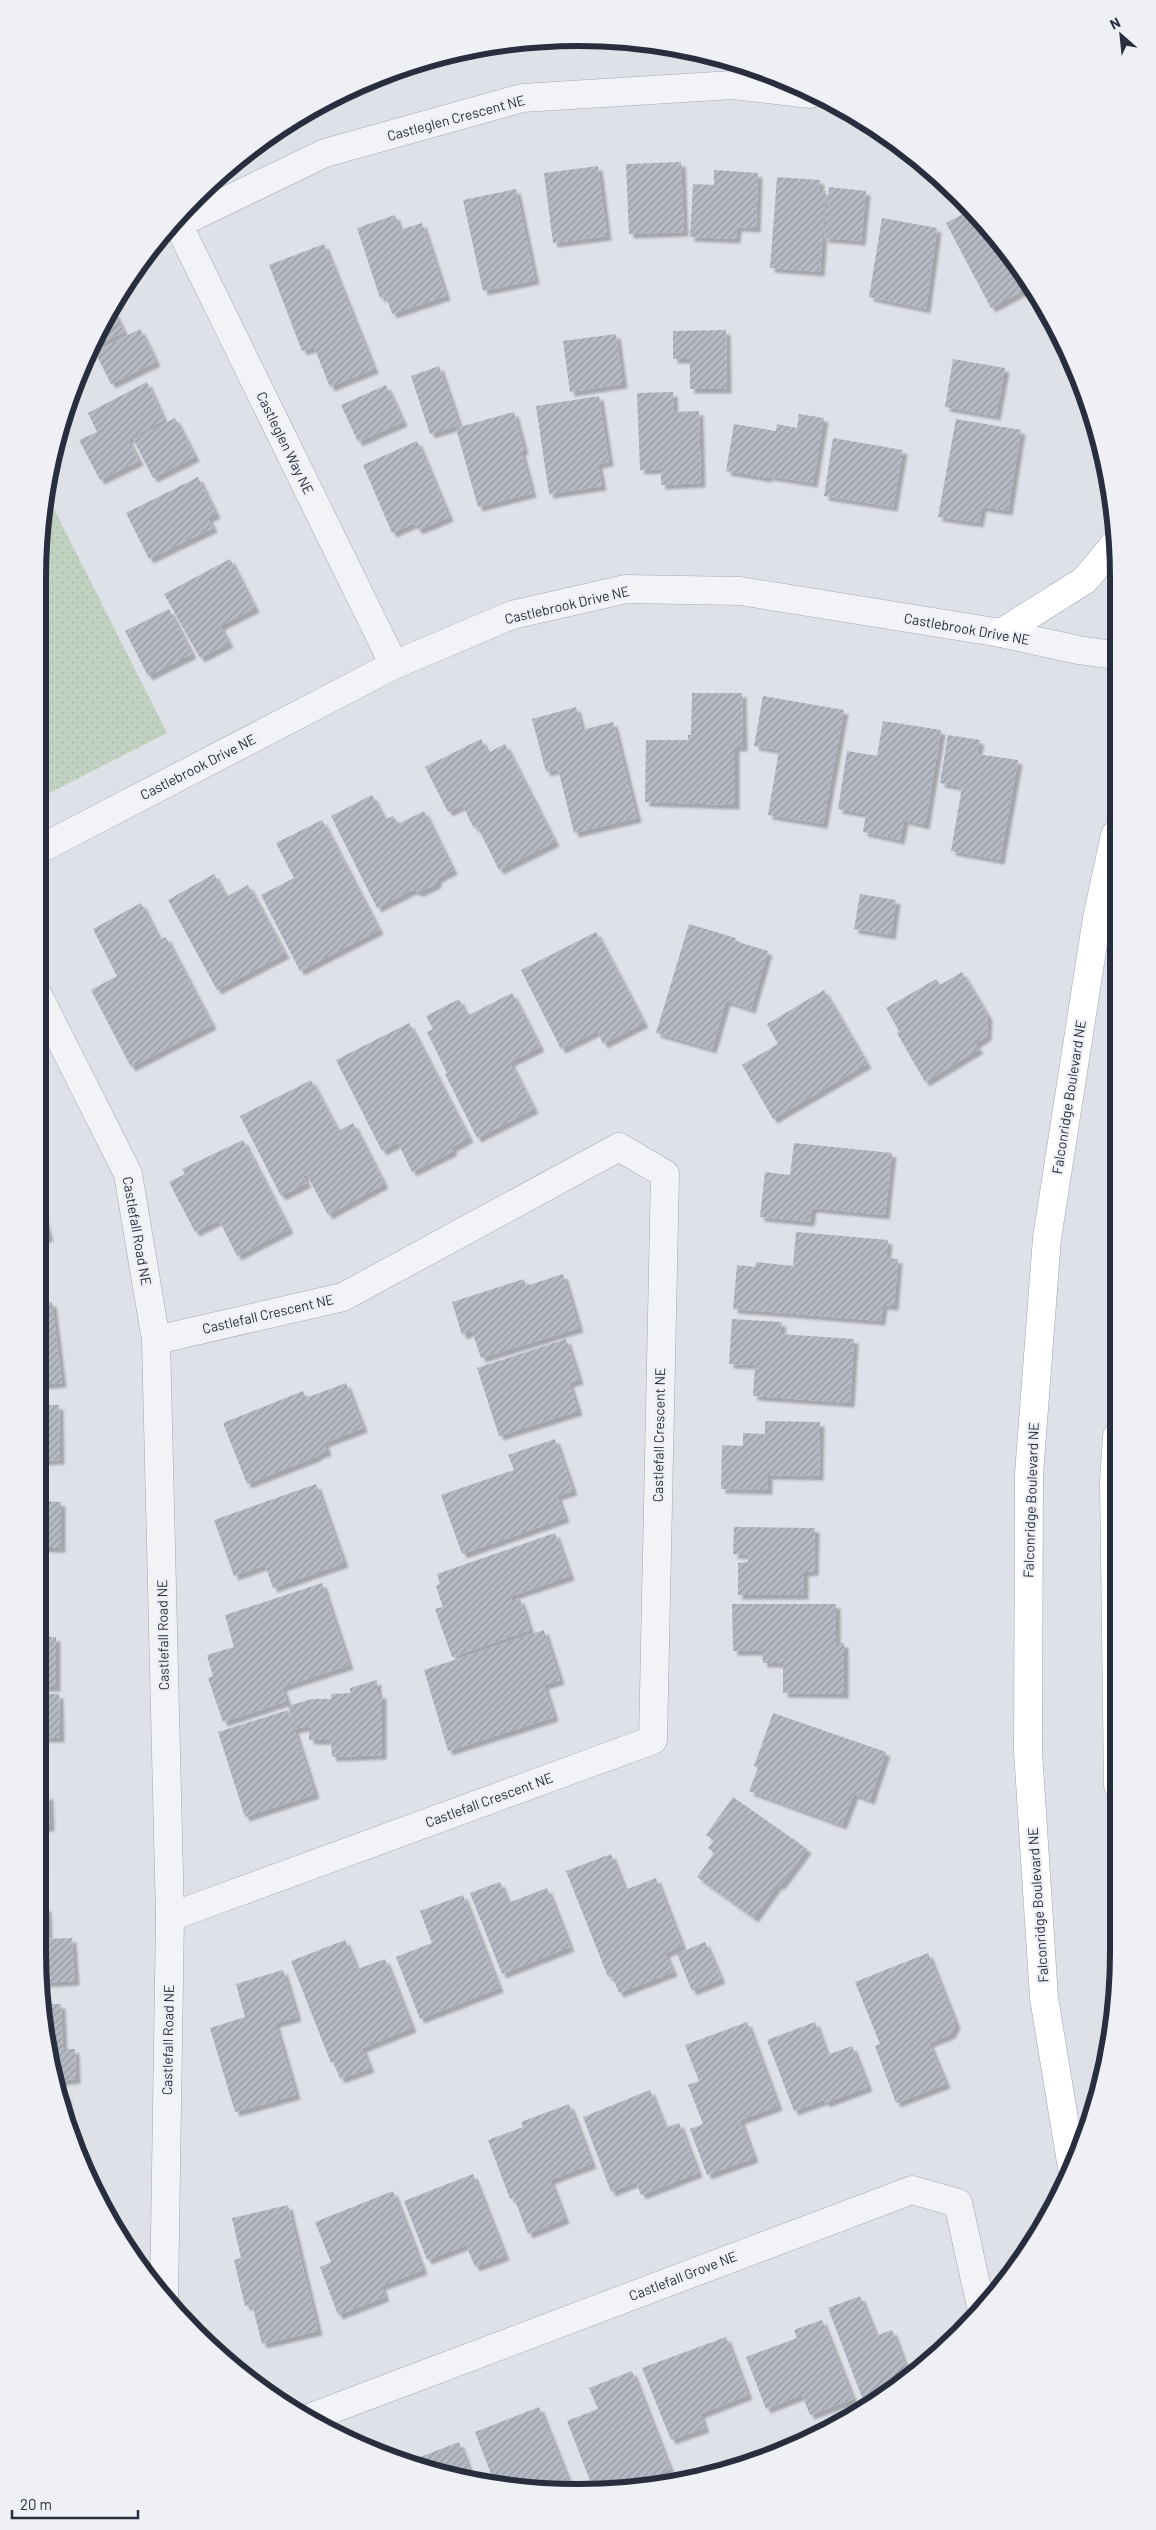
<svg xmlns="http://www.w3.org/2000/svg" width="1156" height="2530" viewBox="0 0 1156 2530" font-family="Barlow,sans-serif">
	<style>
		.park { fill: url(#park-dots) }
		.building { fill: url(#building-hatch); filter: url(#shadow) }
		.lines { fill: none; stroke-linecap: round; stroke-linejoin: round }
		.minor-casing { stroke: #a4a8b2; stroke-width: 29 }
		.major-casing { stroke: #9fa4b3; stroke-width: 29 }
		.minor { stroke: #f2f3f6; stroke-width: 28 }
		.major { stroke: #fff; stroke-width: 28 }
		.labels { text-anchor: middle; stroke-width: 4.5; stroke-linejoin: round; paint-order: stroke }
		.street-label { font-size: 14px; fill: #282e3e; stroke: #eef0f5 }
		.rim { fill: none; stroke: #282e3e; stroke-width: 6 }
	</style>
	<defs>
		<pattern id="park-dots" width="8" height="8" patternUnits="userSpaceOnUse" patternTransform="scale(1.25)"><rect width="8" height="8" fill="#c2d2c0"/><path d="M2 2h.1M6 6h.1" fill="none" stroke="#a7b5a6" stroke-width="1.8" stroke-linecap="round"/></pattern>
		<pattern id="building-hatch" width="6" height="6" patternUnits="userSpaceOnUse" patternTransform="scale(1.25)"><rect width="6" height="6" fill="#b6bac4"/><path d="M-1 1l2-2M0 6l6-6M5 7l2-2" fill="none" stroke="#9498a1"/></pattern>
		<filter id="shadow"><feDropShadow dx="4.5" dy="4.5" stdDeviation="1" flood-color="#0004"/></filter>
	</defs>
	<rect width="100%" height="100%" fill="#dfe1e8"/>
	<polygon class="park" points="46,493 167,733 38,799 38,578"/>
	<g class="building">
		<polygon points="681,162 684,232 629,234 626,164"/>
		<polygon points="598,166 607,236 553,243 544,173"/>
		<polygon points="714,170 758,173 756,228 737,227 736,239 690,237 693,184 714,185"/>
		<polygon points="777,177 820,180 819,191 826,191 820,272 770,268"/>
		<polygon points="829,187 866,191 861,241 824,238"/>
		<polygon points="516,189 535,280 483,291 463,200"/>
		<polygon points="969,211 1007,249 1028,288 991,308 946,223"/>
		<polygon points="395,215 400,230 422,223 446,296 392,314 386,296 380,298 357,228"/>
		<polygon points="882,218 937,228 926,309 869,297"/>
		<polygon points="324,244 374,369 330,387 314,347 302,351 269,265"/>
		<polygon points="112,308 124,332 91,348 111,310"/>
		<polygon points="140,329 156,362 111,384 95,352"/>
		<polygon points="726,330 727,389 690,389 690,359 673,359 673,331"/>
		<polygon points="616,334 623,384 570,392 563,341"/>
		<polygon points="953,359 1005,368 996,416 945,407"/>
		<polygon points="439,366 459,425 430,434 411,376"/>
		<polygon points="147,382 164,420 128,439 139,461 100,480 79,440 97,432 88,413"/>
		<polygon points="386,385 403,422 358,442 341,405"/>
		<polygon points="673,392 674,412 699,411 701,483 661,485 661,469 640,470 637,393"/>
		<polygon points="599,396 609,462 598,464 602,486 549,494 536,406"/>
		<polygon points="514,412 524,450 521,451 532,493 478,507 456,428"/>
		<polygon points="799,414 824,418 813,483 769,476 771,458 768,478 726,471 734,424 776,431 777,424 797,428"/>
		<polygon points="175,418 195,457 153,478 133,439"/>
		<polygon points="956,419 1021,430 1008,511 982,507 979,523 938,517"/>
		<polygon points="833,438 903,450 893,507 824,496"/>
		<polygon points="417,441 449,517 418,530 414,523 392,533 363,465"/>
		<polygon points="198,477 216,514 208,518 213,528 149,559 126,513"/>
		<polygon points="230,559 255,608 220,626 229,643 200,658 164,594"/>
		<polygon points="169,609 192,654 148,676 125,631"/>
		<polygon points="692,693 742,693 743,747 735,747 735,805 645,802 646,740 688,740 688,735 691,735"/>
		<polygon points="763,696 844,710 823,824 768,815 779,750 754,746"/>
		<polygon points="576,707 582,730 613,722 637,818 574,833 558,769 546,772 532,719"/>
		<polygon points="883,721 941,730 925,825 904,820 900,840 863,832 866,814 838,809 847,751 877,756"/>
		<polygon points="948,735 980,740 977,754 1018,760 1000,860 951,851 962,787 940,783"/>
		<polygon points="481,739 488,753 505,744 555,842 499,870 477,826 474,828 462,805 448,812 425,767"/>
		<polygon points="372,795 385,820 393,816 398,824 424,811 453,870 438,878 436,884 420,892 412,890 377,908 331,816"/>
		<polygon points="322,820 379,930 300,971 261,895 294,878 276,843"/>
		<polygon points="214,874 226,897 248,885 285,954 217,990 168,900"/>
		<polygon points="860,894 896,900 891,935 854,929"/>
		<polygon points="141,903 160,940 166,937 212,1025 131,1067 91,990 117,976 93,929"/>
		<polygon points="689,924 736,938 735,941 768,951 751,1009 726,1001 712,1049 656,1033"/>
		<polygon points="596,932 644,1023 603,1044 597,1031 561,1049 521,970"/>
		<polygon points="962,972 988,1016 987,1036 975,1044 979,1049 925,1082 897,1033 899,1031 886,1008 936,979 940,985"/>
		<polygon points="824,990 867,1064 773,1119 742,1065 778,1044 767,1024"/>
		<polygon points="512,993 540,1047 510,1062 534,1109 477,1138 445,1074 447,1073 427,1032 433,1029 426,1016 459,999 467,1016"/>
		<polygon points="409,1023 469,1138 451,1148 453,1151 412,1172 398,1143 382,1151 336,1060"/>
		<polygon points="311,1080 338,1131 353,1123 384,1184 328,1215 307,1175 303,1176 307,1183 281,1196 240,1116"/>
		<polygon points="243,1140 289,1229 237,1256 219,1220 195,1232 169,1182 185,1174 182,1169"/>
		<polygon points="794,1143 892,1153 885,1215 812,1208 810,1222 760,1217 765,1172 790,1175"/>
		<polygon points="38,1195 49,1237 38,1240"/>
		<polygon points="796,1232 888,1240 886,1258 898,1259 894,1306 883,1305 881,1321 733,1309 737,1265 755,1267 756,1262 793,1266"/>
		<polygon points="563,1274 579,1328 481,1358 472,1331 462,1335 452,1302 524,1279 526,1286"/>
		<polygon points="52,1302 62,1383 38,1385 38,1304"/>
		<polygon points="732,1319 782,1322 780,1334 854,1339 850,1403 753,1396 755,1365 729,1364"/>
		<polygon points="566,1339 579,1380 569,1383 578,1411 499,1436 477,1368"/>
		<polygon points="346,1383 363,1428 324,1443 327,1451 317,1455 318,1456 247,1484 223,1423 303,1391 306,1398"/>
		<polygon points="38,1405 59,1405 60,1460 38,1461"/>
		<polygon points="765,1421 820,1422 819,1476 768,1475 768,1490 721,1489 722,1445 743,1446 743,1433 765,1434"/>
		<polygon points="555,1439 573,1491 557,1496 565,1518 462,1554 441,1495 514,1470 508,1455"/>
		<polygon points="316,1484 344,1563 273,1588 265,1565 234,1576 214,1520"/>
		<polygon points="38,1501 61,1502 61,1548 38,1548"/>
		<polygon points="734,1527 815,1528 814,1571 804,1572 804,1595 738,1595 738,1563 748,1562 748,1555 733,1554"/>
		<polygon points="555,1533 570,1576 511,1596 512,1601 520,1599 530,1630 452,1657 435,1609 443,1607 436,1586 440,1584 437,1574"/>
		<polygon points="322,1583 349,1665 282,1687 287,1701 223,1722 208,1678 213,1676 207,1655 234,1647 225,1615"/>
		<polygon points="732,1604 836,1604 836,1643 844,1643 844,1694 783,1693 783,1663 763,1663 762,1651 733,1651"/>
		<polygon points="544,1630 560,1680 544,1685 554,1717 448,1751 424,1670"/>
		<rect x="38" y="1637" width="18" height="50"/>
		<polygon points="377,1680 377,1694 382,1694 382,1755 332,1757 331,1740 309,1740 309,1726 294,1729 315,1794 245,1817 218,1732 288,1710 293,1725 288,1706 312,1699 331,1699 331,1694 350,1693 350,1688"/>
		<polygon points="38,1694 59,1694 60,1738 38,1738"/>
		<polygon points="773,1713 886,1752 870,1800 854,1794 842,1825 749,1791 758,1768 754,1766"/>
		<polygon points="49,1795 50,1827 40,1827 40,1834 43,1833 43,1865 38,1865 38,1796"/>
		<polygon points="733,1797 807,1849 780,1886 778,1884 754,1918 697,1877 714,1853 708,1848 714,1841 706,1835"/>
		<polygon points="611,1854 625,1890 656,1878 682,1946 665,1953 673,1972 619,1993 612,1976 608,1977 566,1871"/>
		<polygon points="500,1882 508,1903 547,1888 570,1947 502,1974 470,1893"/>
		<polygon points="463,1895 499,1988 420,2019 396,1957 432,1943 420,1911"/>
		<polygon points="47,1907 48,1939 72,1938 75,1981 41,1983 38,1952 38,1908"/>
		<polygon points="345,1940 357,1969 385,1959 412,2028 362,2048 370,2068 340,2079 333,2061 331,2063 291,1961"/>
		<polygon points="705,1942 721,1979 692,1991 677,1954"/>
		<polygon points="928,1953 956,2024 951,2034 929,2043 946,2084 896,2103 875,2046 880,2044 855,1982"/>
		<polygon points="283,1970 297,2017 275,2023 296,2095 235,2112 210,2028 245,2017 236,1984"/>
		<polygon points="43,2004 61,2004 63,2049 75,2049 76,2079 54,2082 48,2057"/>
		<polygon points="747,2022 778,2106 740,2120 754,2158 707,2175 690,2129 703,2124 688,2085 699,2081 685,2045"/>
		<polygon points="815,2022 827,2055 852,2046 868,2087 825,2103 824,2100 794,2111 767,2040"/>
		<polygon points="650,2090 665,2128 679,2123 698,2173 641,2195 636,2182 611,2192 583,2117"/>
		<polygon points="67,2096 68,2131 58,2097"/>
		<polygon points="569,2104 592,2164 550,2180 565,2219 528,2234 514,2198 510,2199 488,2140 523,2127 521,2122"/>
		<polygon points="473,2174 505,2256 475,2267 466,2245 427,2260 404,2201"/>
		<polygon points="393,2191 423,2270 381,2286 385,2297 338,2315 320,2267 331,2262 315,2222"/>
		<polygon points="288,2205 318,2331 262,2344 252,2304 245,2306 234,2260 241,2258 232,2218"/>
		<polygon points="860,2296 876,2336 892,2330 910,2378 866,2408 828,2308"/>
		<polygon points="822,2320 853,2399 810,2415 802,2395 766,2409 746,2357 797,2338 794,2330"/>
		<polygon points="726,2337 748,2395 700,2414 705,2428 671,2440 642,2368"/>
		<polygon points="632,2371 670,2469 634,2484 635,2487 594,2491 567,2421 598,2409 589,2388"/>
		<polygon points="539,2407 573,2492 504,2485 500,2476 493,2479 475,2432"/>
		<polygon points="459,2442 474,2482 419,2468 415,2459"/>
	</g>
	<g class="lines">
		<g class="minor-casing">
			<g id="minor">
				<polyline points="176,220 394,665"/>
				<polyline points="178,224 325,153 522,98 733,85 811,94"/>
				<polyline points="38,850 394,665 512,615 626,589 740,591 1001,633 1078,650 1114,655"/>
				<polyline points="38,995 128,1174 156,1340 170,1917 164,2298"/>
				<polyline points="156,1340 343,1297 619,1147 665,1174 653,1740 170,1917"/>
				<polyline points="306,2419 912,2190 958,2203 982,2311"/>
			</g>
		</g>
		<g class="major-casing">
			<g id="major">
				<polyline points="1001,633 1085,580 1114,545"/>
				<polyline points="1117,1436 1114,1481 1118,1785"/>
				<polyline points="1072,2168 1044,1998 1028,1751 1029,1474 1047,1238 1097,918 1115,835"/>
			</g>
		</g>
		<use href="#minor" class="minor"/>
		<use href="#major" class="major"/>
	</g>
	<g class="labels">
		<g class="street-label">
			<text transform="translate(456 118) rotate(-15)" y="5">Castleglen Crescent NE</text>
			<text transform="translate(285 443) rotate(64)" y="5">Castleglen Way NE</text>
			<text transform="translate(567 605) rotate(-13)" y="5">Castlebrook Drive NE</text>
			<text transform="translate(967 629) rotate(10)" y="5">Castlebrook Drive NE</text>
			<text transform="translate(198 767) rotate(-27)" y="5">Castlebrook Drive NE</text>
			<text transform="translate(1069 1097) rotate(-81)" y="5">Falconridge Boulevard NE</text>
			<text transform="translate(137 1231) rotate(80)" y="5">Castlefall Road NE</text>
			<text transform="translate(268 1314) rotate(-13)" y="5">Castlefall Crescent NE</text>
			<text transform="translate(659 1435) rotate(-89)" y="5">Castlefall Crescent NE</text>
			<text transform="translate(1031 1500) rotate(-88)" y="5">Falconridge Boulevard NE</text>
			<text transform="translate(163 1635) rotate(-91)" y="5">Castlefall Road NE</text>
			<text transform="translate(489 1800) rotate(-20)" y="5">Castlefall Crescent NE</text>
			<text transform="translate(1038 1905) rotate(-94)" y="5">Falconridge Boulevard NE</text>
			<text transform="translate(168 2040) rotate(-89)" y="5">Castlefall Road NE</text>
			<text transform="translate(683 2276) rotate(-21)" y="5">Castlefall Grove NE</text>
		</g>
	</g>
	<path d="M0 0H1156V2530H0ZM578 46H578A532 532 0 0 1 1110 578V1952A532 532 0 0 1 578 2484H578A532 532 0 0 1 46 1952V578A532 532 0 0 1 578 46Z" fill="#eef0f5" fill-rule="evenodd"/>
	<path class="rim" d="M578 46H578A532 532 0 0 1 1110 578V1952A532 532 0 0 1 578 2484H578A532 532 0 0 1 46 1952V578A532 532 0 0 1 578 46Z"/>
	<g transform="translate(1121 35) rotate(333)" stroke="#eef0f5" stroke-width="4" paint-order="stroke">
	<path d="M0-4L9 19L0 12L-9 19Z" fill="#282e3e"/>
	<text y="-8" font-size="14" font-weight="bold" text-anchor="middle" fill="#282e3e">N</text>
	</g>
	<path d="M12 2510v8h126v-8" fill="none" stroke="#282e3e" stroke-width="2.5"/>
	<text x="20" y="2510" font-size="15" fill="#282e3e" stroke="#eef0f5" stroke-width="4" paint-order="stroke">20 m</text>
</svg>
